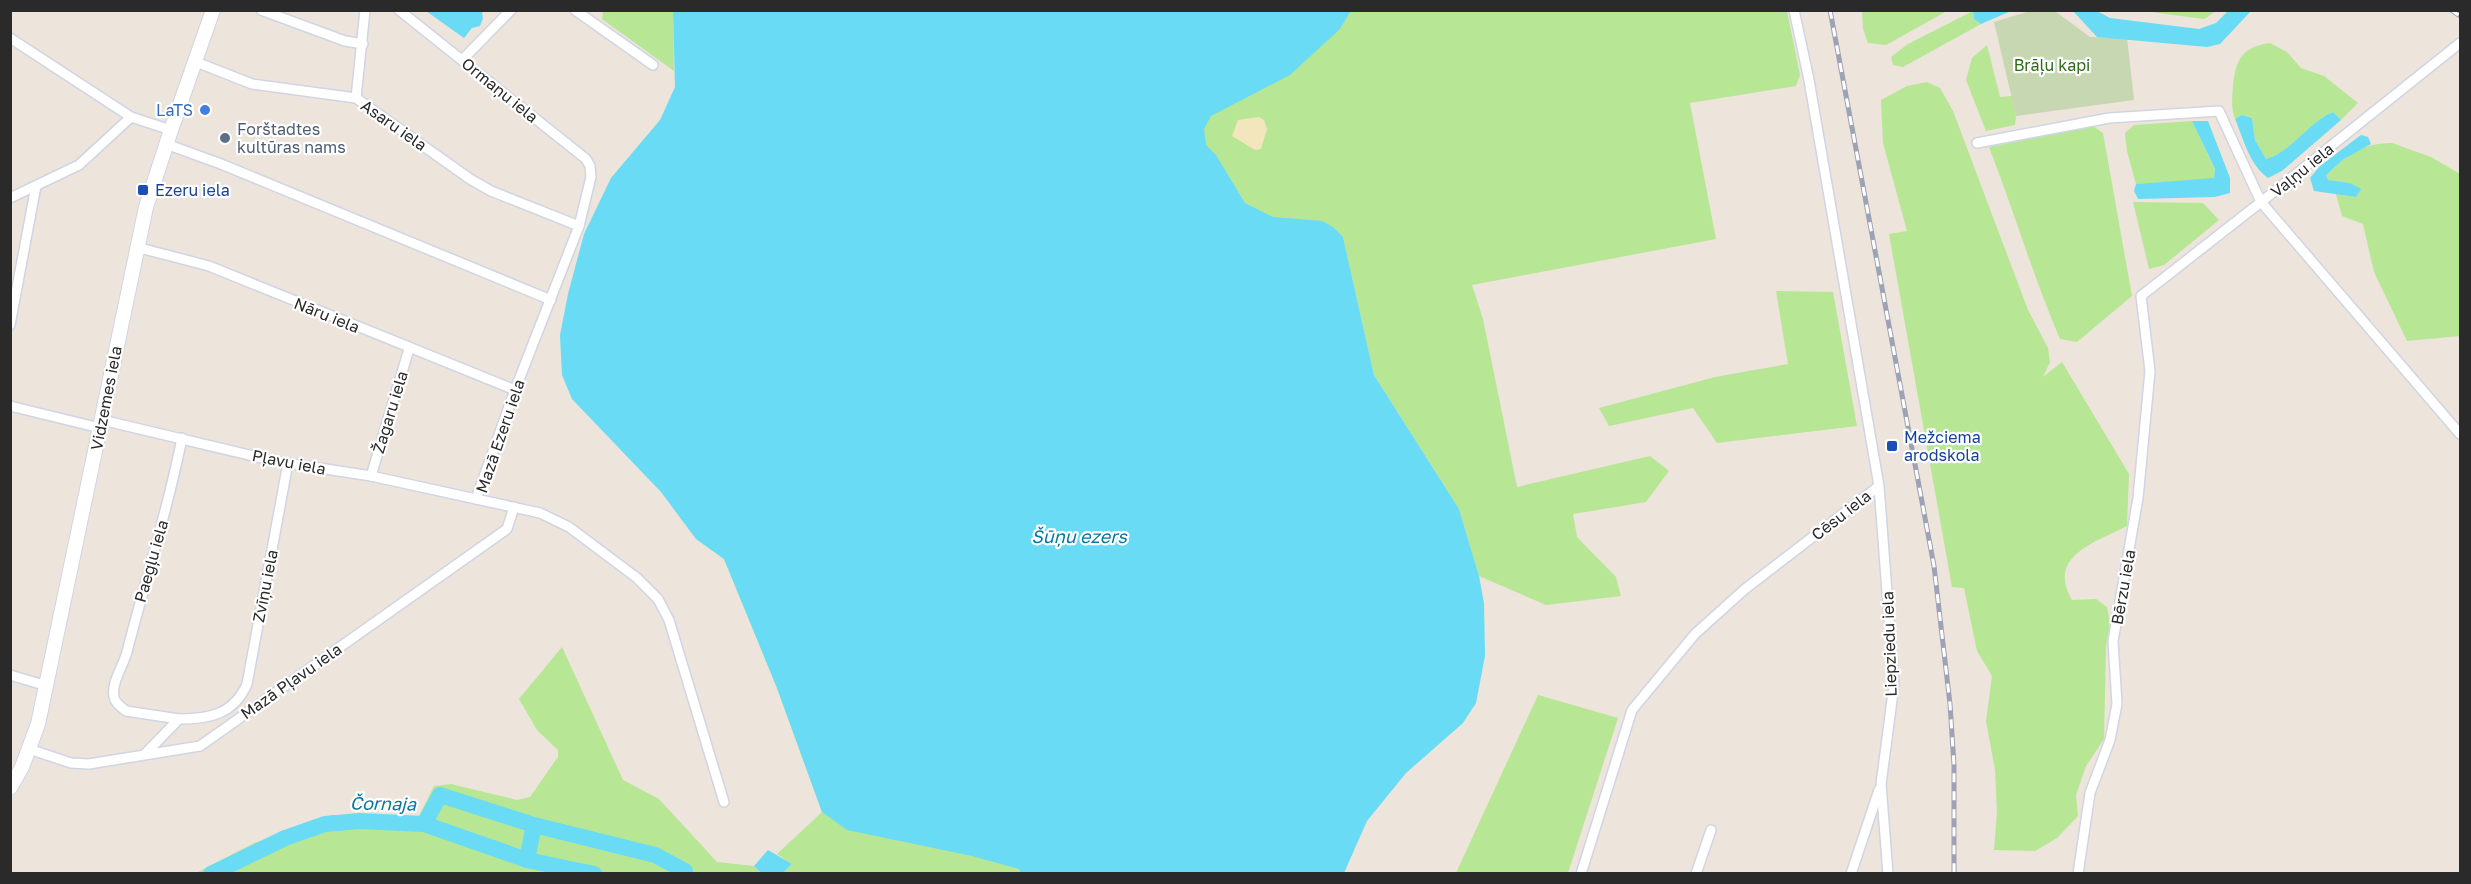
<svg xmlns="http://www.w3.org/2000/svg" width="2471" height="884" viewBox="0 0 2471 884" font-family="'Golos Text',sans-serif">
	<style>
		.green { fill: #b7e695 }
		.sand { fill: #f3e6bc }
		.cemetery { fill: #c7d7b1 }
		.water { fill: #69dbf4 }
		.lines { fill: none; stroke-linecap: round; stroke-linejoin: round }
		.river { stroke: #69dbf4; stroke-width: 16 }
		.street-casing { stroke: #d0d5e4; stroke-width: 12 }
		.secondary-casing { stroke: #d0d5e4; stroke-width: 16 }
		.street { stroke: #fff; stroke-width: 9 }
		.secondary { stroke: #fff; stroke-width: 14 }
		.rail-casing { stroke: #9da3b5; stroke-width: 5 }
		.rail { stroke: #fff; stroke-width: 3; stroke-dasharray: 9; stroke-linecap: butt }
		.shop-dot { fill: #3f7fe0; stroke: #fff; stroke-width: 2 }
		.service-dot { fill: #5c6f8a; stroke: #fff; stroke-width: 2 }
		.transit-dot { fill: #1a4fb4; stroke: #fff; stroke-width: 2 }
		.labels { text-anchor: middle; stroke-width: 4.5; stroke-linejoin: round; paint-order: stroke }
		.park-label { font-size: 16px; fill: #2f6a16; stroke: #fff }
		.street-label { font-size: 16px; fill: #2a2a2a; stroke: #fff }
		.shop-label { font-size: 16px; fill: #366cbe; stroke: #fff; text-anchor: end }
		.service-label { font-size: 16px; fill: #4e5e75; stroke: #fff; text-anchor: start }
		.transit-label { font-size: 16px; fill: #164399; stroke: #fff; text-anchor: start }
		.water-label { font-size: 18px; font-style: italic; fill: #0779a1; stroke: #fff }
	</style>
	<rect width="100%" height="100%" fill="#ede4db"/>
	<g class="green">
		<polygon points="603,11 673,11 674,71 602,19"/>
		<polygon points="1351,11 1787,11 1800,75 1796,86 1690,103 1716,239 1472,285 1483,319 1517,487 1650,456 1669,471 1646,502 1573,514 1577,537 1616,577 1621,596 1546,605 1479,576 1459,509 1374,375 1343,237 1299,233 1245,203 1227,174 1223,177 1197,130 1215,104 1340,29"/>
		<polygon points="1862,11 1862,10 1947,11 1886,45 1868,43 1863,29"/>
		<polygon points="1973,11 1974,19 1981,24 1903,67 1893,65 1891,57 1908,44"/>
		<polygon points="2143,11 2216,10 2216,11 2204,19"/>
		<path d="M2270,43L2287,52L2301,68L2324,76L2358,103L2341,120L2333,112C2307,123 2292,152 2266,159L2255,140L2252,118L2242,115L2235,119C2231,108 2232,99 2233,87C2235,60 2242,47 2270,43Z"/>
		<polygon points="1987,45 2000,97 2012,96 2016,116 2015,125 1986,131 1966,80 1972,58"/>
		<path d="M1927,82L1940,88L1953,111L2028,310L2048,348L2050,362L2043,377L2062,362L2129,474L2127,526C2096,542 2046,556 2072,600L2096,599L2107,607L2110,622L2106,646L2104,739L2086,766L2076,795L2078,816L2057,838L2035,851L1994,850L1997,813L1995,770L1986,721L1992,676L1977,651L1964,588L1952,587L1889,234L1907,231L1883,143L1881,100L1907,86Z"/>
		<polygon points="2192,121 2215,170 2214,179 2136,184 2127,151 2125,133 2134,125"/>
		<path d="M2093,126L2103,133L2132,296L2077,342L2060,339C2033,276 2014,211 1989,147Z"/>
		<path d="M2392,143L2431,157L2460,174V336L2407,341L2374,272L2363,224L2342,216L2336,194L2356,197L2350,183L2328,180L2326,175C2350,154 2359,144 2392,143Z"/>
		<polygon points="2133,202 2203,203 2219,220 2164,265 2149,269"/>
		<polygon points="1776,291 1833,292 1857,426 1717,443 1693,408 1609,426 1599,408 1715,377 1788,364"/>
		<polygon points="731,534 938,832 1043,873 783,873 792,864 777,854 822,812 777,688 724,559 703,544"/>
		<polygon points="562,647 623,780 659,799 717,862 754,866 761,873 196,873 254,843 332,815 419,816 434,786 451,784 517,800 530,797 558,757 558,750 537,730 519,699"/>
		<polygon points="1538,695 1618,718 1568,873 1456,873"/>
	</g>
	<polygon class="sand" points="1259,117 1264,120 1267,129 1261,149 1255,150 1232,136 1238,120"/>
	<polygon class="cemetery" points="2030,11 2055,11 2090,37 2127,38 2134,100 2016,116 1994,22"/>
	<g class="water">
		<polygon points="426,11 484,11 482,13 483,18 480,26 472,28 464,38"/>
		<polygon points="673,11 1351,11 1340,29 1290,75 1211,116 1204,129 1206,145 1216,155 1245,203 1273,217 1322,221 1333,227 1343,237 1374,375 1459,509 1479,576 1484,603 1485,656 1476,703 1463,723 1406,773 1367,821 1344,873 1021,873 1019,869 972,856 847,830 822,812 777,688 724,559 696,539 661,492 572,399 562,375 560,335 568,294 584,234 611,178 660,120 675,87"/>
		<polygon points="1973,11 1974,10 2011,11 1981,24 1974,19"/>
		<polygon points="2073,11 2097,11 2110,18 2199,29 2216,23 2228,11 2251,11 2220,44 2207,47 2097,37"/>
		<path d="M2333,112L2341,120L2282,171L2268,178C2249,164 2244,140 2235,119L2242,115L2252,118L2255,140L2266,159C2292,152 2307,123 2333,112Z"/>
		<polygon points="2192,121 2208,121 2230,178 2230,193 2215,197 2138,199 2134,191 2136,184 2214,178 2215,169"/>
		<polygon points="2361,135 2368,137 2371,144 2344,159 2326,175 2328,180 2350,183 2361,189 2356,197 2314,191 2310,178 2320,166"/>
		<polygon points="768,850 792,864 783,873 761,873 754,866"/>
	</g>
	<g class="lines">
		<g class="river">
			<polyline points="424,824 440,795 534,825 655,855 685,871"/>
			<polyline points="527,860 534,825"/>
			<polyline points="211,874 285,838 325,824 360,821 424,824 527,860 594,874"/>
		</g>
		<g class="street-casing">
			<g id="street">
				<polyline points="261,10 345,41 363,44"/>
				<polyline points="399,10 586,159 590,166 591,177 579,226 515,390 476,499"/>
				<polyline points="575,10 653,65"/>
				<polyline points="1794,10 1809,80 1879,486 1894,685 1881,784 1888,874"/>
				<polyline points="10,38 131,117 171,130"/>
				<polyline points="462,60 511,10"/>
				<polyline points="196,62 252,84 356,98 470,179 491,191 579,226"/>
				<polyline points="356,98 365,10"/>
				<polyline points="1977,143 2109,118 2219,111 2261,202 2460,434"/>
				<polyline points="166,144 221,164 551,300"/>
				<polyline points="10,198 79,165 131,117"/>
				<polyline points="136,247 209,266 515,390"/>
				<polyline points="10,325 36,186"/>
				<polyline points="10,406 100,428"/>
				<polyline points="102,420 274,461 371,476 540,513 569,527 637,578 658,599 669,620 724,802"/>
				<polyline points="371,476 409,349"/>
				<polyline points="10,675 47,686"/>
				<path d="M179,719L126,711C121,707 115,703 114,697C111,681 125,664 128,648C146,578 168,509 182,438"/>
				<polyline points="29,749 71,763 89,764 200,746 507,529 514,507"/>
				<path d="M145,754L179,719C210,719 234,714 247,684L288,463"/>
				<polyline points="1581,874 1632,710 1695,634 1745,589 1879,486"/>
				<polyline points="1696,874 1711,830"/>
				<polyline points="1851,874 1879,790"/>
				<polyline points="2078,874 2090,793 2110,740 2117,704 2113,641 2138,498 2150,371 2141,296 2261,202 2460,43"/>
			</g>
		</g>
		<g class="secondary-casing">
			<polyline id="secondary" points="10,788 22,767 38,724 146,207 171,130 213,10"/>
		</g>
		<use href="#street" class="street"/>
		<use href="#secondary" class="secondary"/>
		<g class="rail-casing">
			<g id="rail">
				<polyline points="1830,10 1934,566 1950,704 1954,765 1954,874"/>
				<polyline points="2451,10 2460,16"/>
			</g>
		</g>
		<use href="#rail" class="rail"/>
	</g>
	<circle class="shop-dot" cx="205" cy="110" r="6"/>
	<circle class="service-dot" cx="225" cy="138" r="6"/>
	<g class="transit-dot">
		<rect x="137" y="184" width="12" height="12" rx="3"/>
		<rect x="1886" y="440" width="12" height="12" rx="3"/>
	</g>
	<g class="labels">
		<g class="park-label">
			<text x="2052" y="71">Brāļu kapi</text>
		</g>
		<g class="street-label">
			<text transform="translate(500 90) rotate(39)" y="6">Ormaņu iela</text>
			<text transform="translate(394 125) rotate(35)" y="6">Asaru iela</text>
			<text transform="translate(2302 170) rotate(-39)" y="6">Vaļņu iela</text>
			<text transform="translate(327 315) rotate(22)" y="6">Nāru iela</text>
			<text transform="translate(106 398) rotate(-79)" y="6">Vidzemes iela</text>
			<text transform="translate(390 412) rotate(-73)" y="6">Žagaru iela</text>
			<text transform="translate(500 436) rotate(-71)" y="6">Mazā Ezeru iela</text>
			<text transform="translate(289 462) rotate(11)" y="6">Pļavu iela</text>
			<text transform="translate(1841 515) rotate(-38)" y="6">Cēsu iela</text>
			<text transform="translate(151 561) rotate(-74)" y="6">Paegļu iela</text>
			<text transform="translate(265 586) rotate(-79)" y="6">Zvīņu iela</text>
			<text transform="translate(2123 587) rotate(-80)" y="6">Bērzu iela</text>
			<text transform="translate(1889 644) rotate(-92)" y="6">Liepziedu iela</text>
			<text transform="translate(291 681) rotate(-35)" y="6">Mazā Pļavu iela</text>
		</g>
		<g class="shop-label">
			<text x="193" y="116">LaTS</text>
		</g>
		<g class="service-label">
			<text x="237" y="135">Forštadtes<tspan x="237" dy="18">kultūras nams</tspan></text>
		</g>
		<g class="transit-label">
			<text x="155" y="196">Ezeru iela</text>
			<text x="1904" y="443">Mežciema<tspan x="1904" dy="18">arodskola</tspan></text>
		</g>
		<g class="water-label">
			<text x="1079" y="543">Šūņu ezers</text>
			<text transform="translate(383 804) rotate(1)" y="6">Čornaja</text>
		</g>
	</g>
	<rect width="2471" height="884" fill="none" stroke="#2a2a2a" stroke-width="24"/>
</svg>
